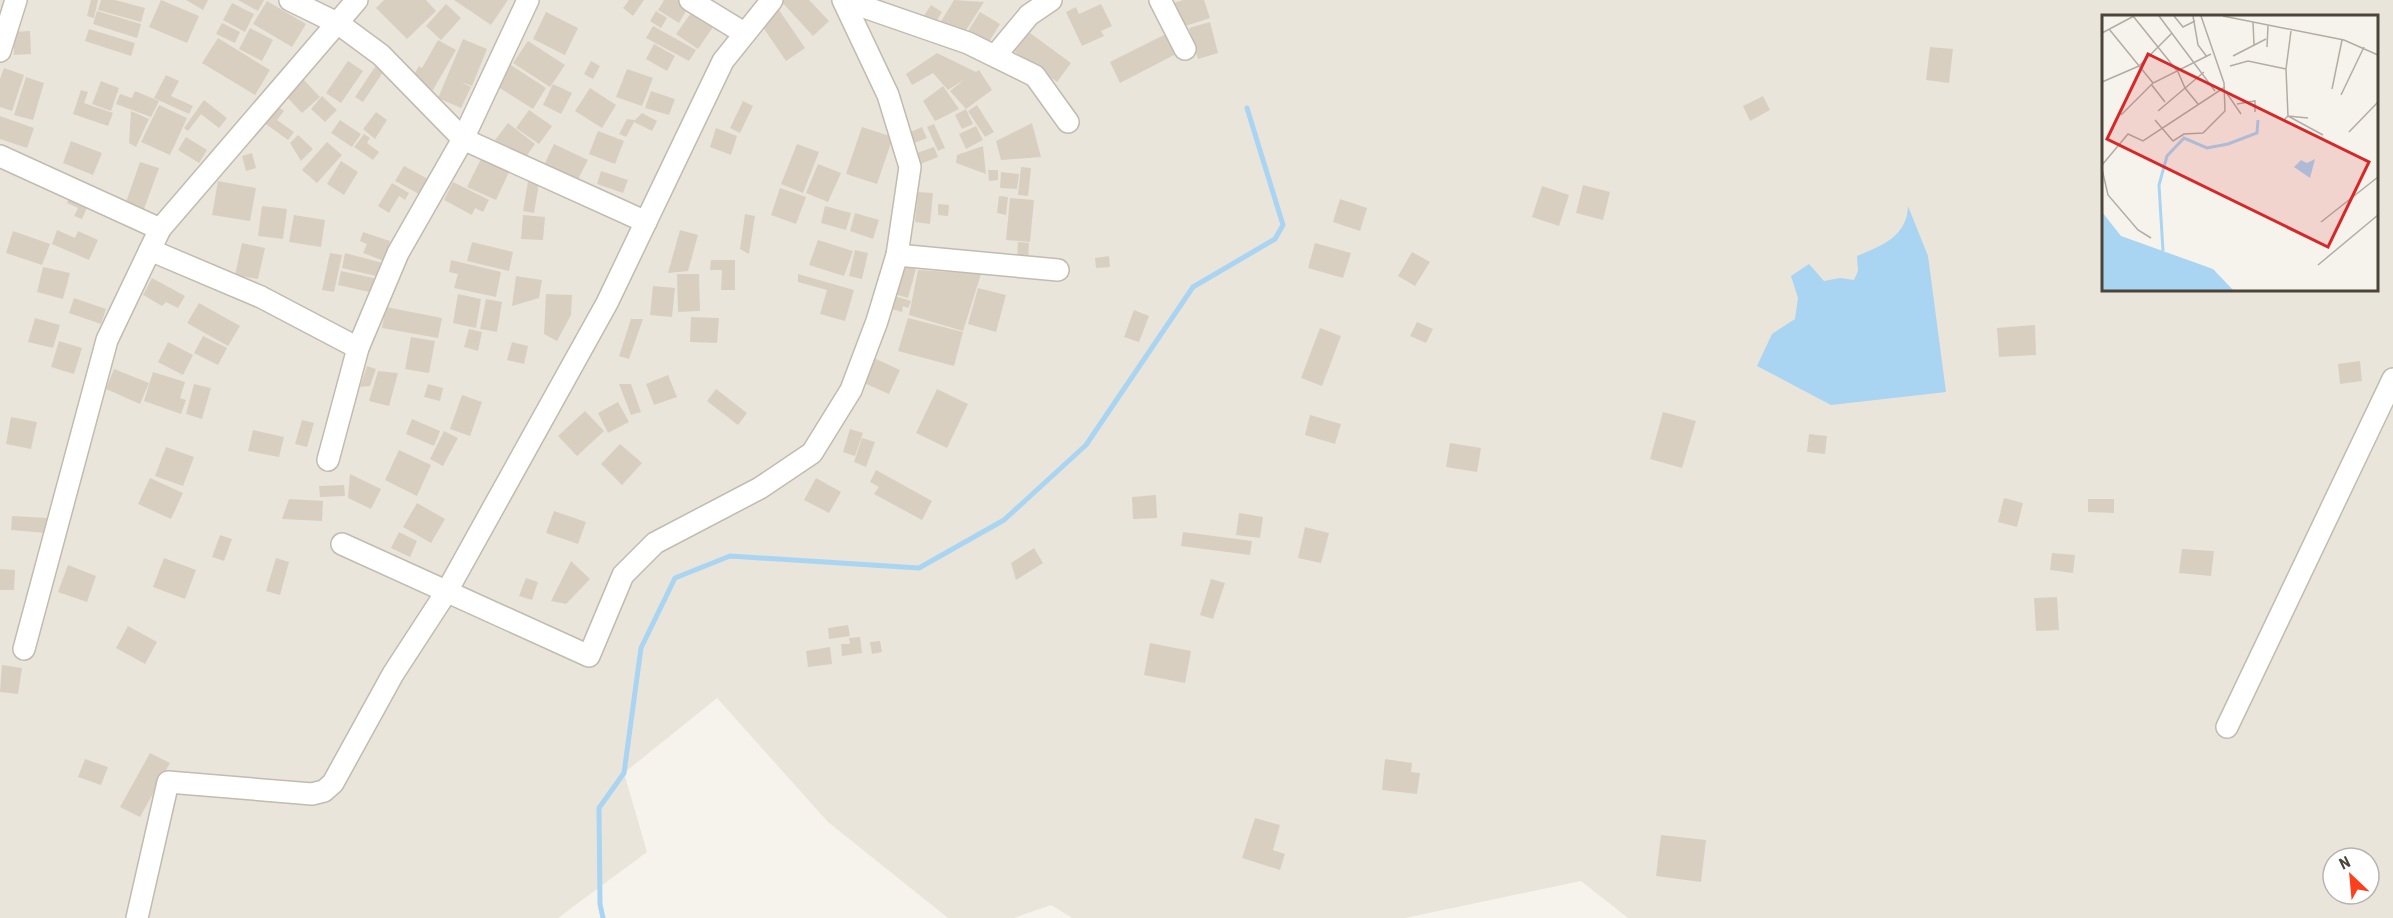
<svg xmlns="http://www.w3.org/2000/svg" width="2393" height="918" viewBox="0 0 2393 918" font-family="'Roboto Condensed',sans-serif">
	<style>
		.residential { fill: #eae5da; fill-rule: evenodd }
		.water { fill: #a9d4f2 }
		.lines { fill: none; stroke-linecap: round; stroke-linejoin: round }
		.stream { stroke: #a9d4f2; stroke-width: 5 }
		.building { fill: #d8cfc1 }
		.street-casing { stroke: #c2bbae; stroke-width: 24 }
		.street { stroke: #fff; stroke-width: 21 }
		.inset-river { fill: none; stroke: #a9d4f2; stroke-width: 3 }
		.inset-road { fill: none; stroke: #b2ada4; stroke-width: 1.5 }
		.view { fill: #d62828; fill-opacity: 0.15; stroke: #d62828; stroke-width: 3 }
		.inset-edge { fill: none; stroke: #4b4439; stroke-width: 3 }
	</style>
	<rect width="100%" height="100%" fill="#f6f3ec"/>
	<path class="residential" d="M0,0H2393V918H1628L1581,881L1405,918H1072L1051,905L1014,918H948L828,822L717,698L624,773L647,852L558,918H0ZM2104,16H2376V290H2104ZM2333,858H2369V894H2333Z"/>
	<path class="water" d="M1908,206L1928,256L1946,392L1831,405L1757,366L1772,334L1795,319L1798,298L1791,276L1809,264L1824,281L1840,278L1854,280L1858,271L1857,256C1881,246 1907,237 1908,206Z"/>
	<g class="lines">
		<polyline class="stream" points="603,918 600,904 599,808 624,773 641,648 675,578 730,556 919,568 1004,520 1086,445 1193,287 1275,239 1283,225 1247,108"/>
	</g>
	<g class="building">
		<polygon points="91,0 98,0 94,18 87,16"/>
		<polygon points="101,0 115,0 145,8 141,22 98,10"/>
		<polygon points="161,0 199,16 187,43 149,27"/>
		<polygon points="186,0 208,0 203,10"/>
		<polygon points="238,0 264,0 258,11"/>
		<polygon points="384,0 426,0 436,11 407,39 376,8"/>
		<polygon points="454,0 508,0 491,25"/>
		<polygon points="629,0 644,0 633,16 623,8"/>
		<polygon points="664,0 679,0 689,6 679,23 658,10"/>
		<polygon points="780,0 809,0 829,21 813,36"/>
		<polygon points="954,0 984,2 959,41 937,28"/>
		<polygon points="1183,0 1204,0 1210,18 1176,29 1168,5"/>
		<polygon points="267,1 306,24 292,47 253,24"/>
		<polygon points="232,3 254,14 245,32 223,20"/>
		<polygon points="446,4 461,18 441,40 426,26"/>
		<polygon points="1101,4 1112,26 1101,31 1104,36 1082,46 1066,12 1076,7 1079,14"/>
		<polygon points="931,5 942,12 930,31 919,23"/>
		<polygon points="777,7 805,48 786,61 758,20"/>
		<polygon points="694,9 715,24 698,49 676,34"/>
		<polygon points="97,11 141,24 137,38 93,24"/>
		<polygon points="656,11 667,18 661,28 650,21"/>
		<polygon points="546,12 578,28 565,55 533,39"/>
		<polygon points="980,12 1000,24 985,48 965,36"/>
		<polygon points="1015,22 1071,63 1057,82 1000,41"/>
		<polygon points="1210,22 1218,53 1198,59 1189,28"/>
		<polygon points="222,23 240,32 235,43 216,34"/>
		<polygon points="653,26 696,50 689,61 646,38"/>
		<polygon points="250,28 273,40 262,61 239,49"/>
		<polygon points="89,29 135,43 131,56 85,41"/>
		<polygon points="30,31 31,54 14,55 13,32"/>
		<polygon points="1168,33 1178,53 1120,83 1110,62"/>
		<polygon points="218,38 270,70 255,95 202,63"/>
		<polygon points="463,39 487,49 472,86 461,82 471,87 461,108 438,98"/>
		<polygon points="438,40 456,50 433,90 412,78 419,66 422,68"/>
		<polygon points="528,41 565,65 550,87 513,63"/>
		<polygon points="654,44 675,56 667,71 646,59"/>
		<polygon points="1930,47 1953,49 1949,83 1926,80"/>
		<polygon points="937,53 976,72 979,70 992,90 966,109 950,91 965,79 948,90 933,73 912,85 906,74"/>
		<polygon points="348,61 363,71 341,103 326,93"/>
		<polygon points="591,61 600,66 593,79 584,74"/>
		<polygon points="508,63 546,88 533,109 495,85"/>
		<polygon points="375,67 383,72 363,102 355,97"/>
		<polygon points="4,68 24,75 12,111 0,107 0,79"/>
		<polygon points="627,69 653,78 642,106 616,97"/>
		<polygon points="166,75 179,81 171,96 193,106 189,114 154,98"/>
		<polygon points="26,77 44,83 33,120 14,115"/>
		<polygon points="303,79 320,97 302,113 286,96"/>
		<polygon points="101,81 119,88 111,111 92,104"/>
		<polygon points="553,84 572,93 561,114 543,105"/>
		<polygon points="943,86 959,109 935,121 923,101"/>
		<polygon points="590,88 616,105 602,128 575,111"/>
		<polygon points="81,90 88,92 84,103 113,113 108,126 73,114"/>
		<polygon points="135,91 159,101 151,117 116,104 120,94 132,98"/>
		<polygon points="651,91 675,99 669,115 645,108"/>
		<polygon points="322,96 337,110 325,122 311,109"/>
		<polygon points="1763,96 1770,110 1750,121 1743,106"/>
		<polygon points="204,100 227,118 219,128 201,114 188,131 184,128"/>
		<polygon points="743,101 753,106 740,133 730,128"/>
		<polygon points="159,105 187,118 170,155 141,142"/>
		<polygon points="276,105 284,111 277,120 294,132 288,140 263,122"/>
		<polygon points="977,105 994,132 985,137 968,111"/>
		<polygon points="966,109 973,124 962,129 955,115"/>
		<polygon points="529,110 552,126 539,144 516,128"/>
		<polygon points="131,111 149,119 136,147 129,143"/>
		<polygon points="376,112 387,120 375,139 363,129"/>
		<polygon points="642,113 657,121 652,131 634,122 626,137 619,134 627,119 635,120"/>
		<polygon points="0,116 34,128 27,148 0,139"/>
		<polygon points="340,120 361,134 352,147 331,133"/>
		<polygon points="508,123 535,144 523,161 495,140"/>
		<polygon points="1032,123 1041,157 1001,160 996,141"/>
		<polygon points="934,124 945,148 938,151 927,127"/>
		<polygon points="976,126 983,140 966,149 959,134"/>
		<polygon points="862,127 893,137 877,184 846,174"/>
		<polygon points="922,127 927,138 912,144 908,133"/>
		<polygon points="716,128 737,136 731,155 710,147"/>
		<polygon points="598,131 624,141 615,164 589,154"/>
		<polygon points="364,134 370,138 367,143 379,152 373,160 354,147"/>
		<polygon points="298,135 313,149 301,161 290,143"/>
		<polygon points="186,137 207,150 199,163 178,150"/>
		<polygon points="71,141 102,153 93,175 63,163"/>
		<polygon points="327,142 342,155 317,183 302,170"/>
		<polygon points="554,144 588,160 576,183 543,167"/>
		<polygon points="797,144 819,152 803,193 781,184"/>
		<polygon points="983,146 986,174 956,163 957,155"/>
		<polygon points="934,147 938,157 918,165 914,154"/>
		<polygon points="252,153 256,168 246,171 242,156"/>
		<polygon points="481,159 509,172 496,200 467,187"/>
		<polygon points="341,161 358,172 344,195 327,184"/>
		<polygon points="140,162 159,168 144,209 126,202"/>
		<polygon points="818,164 841,173 828,202 806,193"/>
		<polygon points="404,166 428,179 419,194 395,181"/>
		<polygon points="1021,167 1031,168 1028,196 1018,195"/>
		<polygon points="988,170 998,170 998,180 989,181"/>
		<polygon points="601,171 628,180 623,193 597,184"/>
		<polygon points="1001,172 1019,174 1017,189 1000,188"/>
		<polygon points="218,181 256,188 250,221 212,215"/>
		<polygon points="528,181 539,183 534,213 523,211"/>
		<polygon points="453,182 489,200 483,212 475,208 472,215 444,200"/>
		<polygon points="392,183 409,193 405,200 399,196 389,213 378,206"/>
		<polygon points="1583,185 1610,192 1603,220 1576,213"/>
		<polygon points="1542,186 1569,195 1559,226 1532,217"/>
		<polygon points="780,188 806,197 796,224 771,215"/>
		<polygon points="918,192 933,193 930,224 915,222"/>
		<polygon points="71,193 90,201 82,219 74,216 78,208 67,203"/>
		<polygon points="999,196 1008,197 1006,215 997,213"/>
		<polygon points="1010,198 1034,200 1030,242 1006,240"/>
		<polygon points="1340,199 1367,208 1360,231 1333,222"/>
		<polygon points="938,204 949,205 948,216 938,215"/>
		<polygon points="262,206 287,209 283,239 258,236"/>
		<polygon points="825,206 851,213 846,230 821,223"/>
		<polygon points="855,213 879,220 873,239 850,231"/>
		<polygon points="745,214 755,216 749,254 740,249"/>
		<polygon points="294,215 325,220 321,247 289,242"/>
		<polygon points="523,215 545,217 543,240 521,239"/>
		<polygon points="57,230 75,238 78,231 98,240 89,260 52,244"/>
		<polygon points="680,230 698,235 688,271 668,273"/>
		<polygon points="13,231 50,244 42,265 6,253"/>
		<polygon points="363,232 390,241 384,261 363,253 367,244 360,241"/>
		<polygon points="818,240 853,251 844,276 809,265"/>
		<polygon points="472,242 513,252 509,271 467,261"/>
		<polygon points="1018,242 1029,243 1028,261 1017,261"/>
		<polygon points="242,243 265,248 258,279 235,275"/>
		<polygon points="1315,243 1351,253 1343,278 1308,268"/>
		<polygon points="855,250 868,253 862,279 849,276"/>
		<polygon points="1412,252 1430,262 1415,286 1398,276"/>
		<polygon points="330,253 342,255 334,292 322,290"/>
		<polygon points="345,253 383,263 380,277 342,268"/>
		<polygon points="1109,256 1110,267 1096,268 1095,258"/>
		<polygon points="451,260 501,272 496,297 454,288 458,274 449,272"/>
		<polygon points="711,260 735,260 735,290 721,290 722,270 710,270"/>
		<polygon points="898,265 916,269 908,298 891,293"/>
		<polygon points="43,267 70,273 63,299 37,292"/>
		<polygon points="918,270 981,274 963,331 909,315"/>
		<polygon points="341,271 378,279 374,293 338,285"/>
		<polygon points="677,274 699,274 700,311 678,312"/>
		<polygon points="798,274 854,290 845,321 820,314 827,290 798,282"/>
		<polygon points="516,276 542,280 539,298 512,306"/>
		<polygon points="152,278 185,296 178,308 166,302 162,306 143,295"/>
		<polygon points="653,286 675,288 672,317 650,315"/>
		<polygon points="978,288 1006,295 996,332 968,324"/>
		<polygon points="458,294 481,299 476,328 453,323"/>
		<polygon points="546,294 572,295 571,315 557,341 544,334"/>
		<polygon points="891,295 911,301 908,308 903,306 902,312 888,308"/>
		<polygon points="74,298 106,309 101,324 69,313"/>
		<polygon points="486,299 502,302 497,332 480,329"/>
		<polygon points="199,303 240,326 228,346 187,323"/>
		<polygon points="386,307 442,318 438,338 382,328"/>
		<polygon points="1134,310 1149,316 1139,342 1124,337"/>
		<polygon points="691,317 719,318 717,343 690,342"/>
		<polygon points="35,318 60,325 53,348 28,342"/>
		<polygon points="908,318 963,332 954,366 898,351"/>
		<polygon points="631,319 643,319 629,359 619,356"/>
		<polygon points="1417,322 1433,329 1426,343 1410,336"/>
		<polygon points="2035,325 2036,355 1999,357 1997,328"/>
		<polygon points="1320,328 1341,336 1322,386 1301,378"/>
		<polygon points="469,329 482,332 478,351 464,347"/>
		<polygon points="203,336 227,348 218,365 194,353"/>
		<polygon points="411,337 435,341 429,373 405,369"/>
		<polygon points="59,341 82,348 74,374 51,367"/>
		<polygon points="168,342 193,355 183,375 158,362"/>
		<polygon points="512,342 528,346 524,364 507,360"/>
		<polygon points="874,358 900,370 889,394 864,383"/>
		<polygon points="2360,361 2362,381 2340,384 2338,364"/>
		<polygon points="367,366 376,369 370,386 360,387"/>
		<polygon points="114,369 149,383 140,404 106,389"/>
		<polygon points="378,371 398,373 389,406 369,401"/>
		<polygon points="153,372 185,382 180,398 186,400 181,414 144,401"/>
		<polygon points="668,375 677,397 654,405 646,384"/>
		<polygon points="194,384 211,388 202,419 186,414"/>
		<polygon points="428,384 443,388 440,401 424,397"/>
		<polygon points="619,384 631,384 641,412 631,415"/>
		<polygon points="716,389 747,413 738,425 707,401"/>
		<polygon points="937,389 968,404 947,448 916,433"/>
		<polygon points="462,395 482,402 470,436 450,429"/>
		<polygon points="618,402 629,422 608,433 598,413"/>
		<polygon points="585,411 604,431 577,456 558,436"/>
		<polygon points="1663,412 1696,421 1682,468 1650,459"/>
		<polygon points="1310,415 1341,424 1335,444 1305,435"/>
		<polygon points="11,417 37,422 31,449 6,444"/>
		<polygon points="412,419 440,431 434,446 406,434"/>
		<polygon points="302,420 314,423 307,447 295,444"/>
		<polygon points="850,429 863,433 855,456 843,452"/>
		<polygon points="253,430 284,437 279,457 248,451"/>
		<polygon points="444,431 458,438 443,466 430,459"/>
		<polygon points="1809,434 1827,436 1825,454 1807,452"/>
		<polygon points="862,438 875,442 866,467 854,462"/>
		<polygon points="1450,443 1481,448 1477,472 1446,467"/>
		<polygon points="620,444 642,463 622,485 601,464"/>
		<polygon points="166,447 194,457 183,486 155,476"/>
		<polygon points="399,450 431,465 417,496 385,480"/>
		<polygon points="876,470 932,501 922,520 874,494 879,487 870,482"/>
		<polygon points="350,474 381,489 371,509 348,498"/>
		<polygon points="150,478 183,493 171,519 138,504"/>
		<polygon points="816,478 841,492 829,513 804,500"/>
		<polygon points="344,485 345,496 320,497 319,486"/>
		<polygon points="1156,495 1157,518 1133,519 1132,497"/>
		<polygon points="2004,498 2023,503 2017,527 1998,522"/>
		<polygon points="289,499 323,501 322,521 282,519"/>
		<polygon points="2088,499 2114,499 2114,513 2088,512"/>
		<polygon points="417,503 445,519 431,543 403,527"/>
		<polygon points="554,511 586,522 578,544 546,533"/>
		<polygon points="1239,513 1263,517 1260,538 1236,535"/>
		<polygon points="12,516 47,518 46,533 11,530"/>
		<polygon points="1305,527 1329,533 1321,563 1298,558"/>
		<polygon points="399,532 417,541 410,557 391,548"/>
		<polygon points="1183,532 1252,541 1250,555 1181,546"/>
		<polygon points="220,535 232,539 224,561 212,557"/>
		<polygon points="1034,548 1043,563 1016,580 1011,563"/>
		<polygon points="2182,549 2214,551 2211,576 2179,573"/>
		<polygon points="2052,553 2075,555 2073,573 2050,570"/>
		<polygon points="164,558 196,570 185,599 153,587"/>
		<polygon points="276,558 289,562 280,595 266,591"/>
		<polygon points="571,561 590,579 566,604 551,601"/>
		<polygon points="68,565 96,576 87,602 58,592"/>
		<polygon points="0,569 15,570 14,590 0,590"/>
		<polygon points="526,578 538,582 532,600 519,596"/>
		<polygon points="1211,579 1225,583 1213,619 1200,615"/>
		<polygon points="2057,597 2059,630 2036,631 2034,598"/>
		<polygon points="848,625 850,636 829,639 828,628"/>
		<polygon points="128,626 157,642 145,664 116,648"/>
		<polygon points="860,637 862,653 842,656 841,644 850,644 849,638"/>
		<polygon points="880,641 882,652 872,654 870,642"/>
		<polygon points="1150,643 1191,651 1185,683 1144,675"/>
		<polygon points="830,647 832,664 808,667 806,651"/>
		<polygon points="2,665 22,668 18,694 0,692"/>
		<polygon points="150,753 170,763 140,817 120,807"/>
		<polygon points="85,759 108,767 101,785 78,777"/>
		<polygon points="1385,759 1412,763 1411,772 1420,773 1417,794 1382,790"/>
		<polygon points="1255,818 1280,825 1273,850 1285,854 1280,870 1242,858"/>
		<polygon points="1661,835 1706,840 1701,882 1656,876"/>
	</g>
	<g class="lines">
		<g class="street-casing">
			<g id="street">
				<polyline points="290,0 339,24 381,55 463,139 646,222"/>
				<polyline points="690,0 744,33"/>
				<polyline points="844,0 968,43 1035,76 1068,122"/>
				<polyline points="1160,0 1185,49"/>
				<polyline points="0,51 16,0"/>
				<polyline points="995,56 1029,15 1051,0"/>
				<polyline points="0,156 160,229"/>
				<polyline points="150,250 261,297 358,348"/>
				<polyline points="897,255 1058,270"/>
				<polyline points="328,460 358,348 398,253 463,139 528,0"/>
				<polyline points="342,544 589,656 623,575 655,543 760,488 812,453 851,390 877,321 897,255 910,167 888,95 843,0"/>
				<polyline points="24,649 107,340 160,229 357,0"/>
				<polyline points="2227,727 2393,379"/>
				<polyline points="137,918 168,782 312,794 324,791 333,783 393,674 447,591 607,303 723,61 772,0"/>
			</g>
		</g>
		<use href="#street" class="street"/>
	</g>
	<g transform="translate(2102 15)">
		<rect width="276" height="276" fill="#f6f3ec"/>
		<path d="M213,144L208,163L192,152L199,145L205,148ZM0,197L19,221L111,254L131,275H0Z" fill="#a9d4f2"/>
		<path class="inset-river" d="M61,236L57,170L65,141L82,123L105,133L126,129L155,118L156,105"/>
		<path class="inset-road" d="M31,1L76,57L83,73L96,89M57,1L113,76M72,1L81,12L93,6M91,1L96,30L105,42M121,1L242,25L276,40M151,7L152,30M7,14L51,68M189,16L184,54L186,101L206,103M0,18L32,1M165,32L166,11M131,41L164,24M128,51L146,46L184,54M0,67L37,51L70,18M49,69L63,87M230,74L240,25M124,77L139,99M239,80L262,32M135,89L153,86V97M56,96L102,57M19,100L51,68L109,39M53,105L71,126L82,119L101,118L123,96L122,68L99,1M182,105L186,101L221,120M247,117L276,87M0,150L26,119L41,126L123,72M0,154L6,180L36,215L49,223M219,207L276,162M216,250L276,200"/>
		<path class="view" d="M46,39L267,147L226,232L5,124Z"/>
		<rect width="276" height="276" class="inset-edge"/>
	</g>
	<g transform="translate(2351 876) rotate(334)"><circle r="28" fill="#ffffff" stroke="#b7b4b0" stroke-width="1.5"/>
	<path d="M0-4.5L10 22L0 15L-10 22Z" fill="#fc3f1d"/>
	<text y="-9" font-size="16" font-weight="bold" text-anchor="middle" fill="#4b4439">N</text>
	</g>
</svg>
